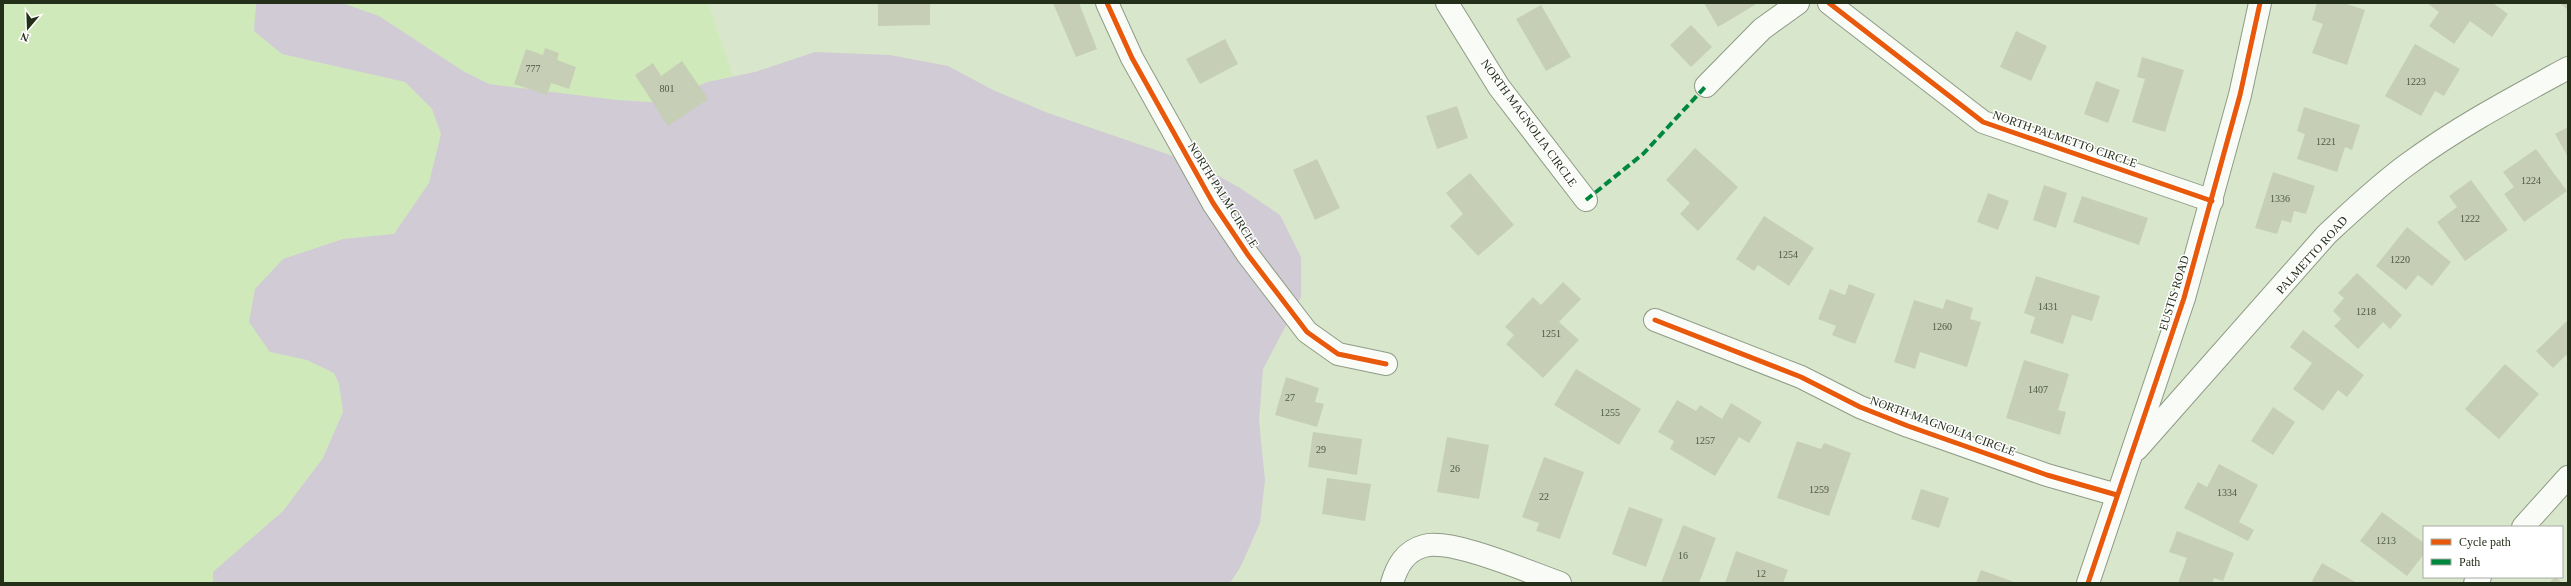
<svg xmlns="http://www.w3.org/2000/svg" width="2571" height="586" viewBox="0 0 2571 586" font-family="'Times New Roman',serif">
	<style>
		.built { fill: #d0e9ba }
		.green { fill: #d0cbd4 }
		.building { fill: #c7ceb6 }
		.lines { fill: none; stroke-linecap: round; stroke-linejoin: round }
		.minor-casing { stroke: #8f9b85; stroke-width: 24 }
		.minor { stroke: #f9fbf7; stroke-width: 22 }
		.quiet { stroke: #00873e; stroke-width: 4; stroke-dasharray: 8 4; stroke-linecap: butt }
		.cycleway-casing { stroke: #fff; stroke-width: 8 }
		.cycleway { stroke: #e8590c; stroke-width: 5 }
		.labels { text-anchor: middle; stroke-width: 3; stroke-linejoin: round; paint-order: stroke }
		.number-label { font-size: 10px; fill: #4e5843 }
		.street-label { font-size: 12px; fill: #242f1a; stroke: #fff }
	</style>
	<rect width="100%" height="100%" fill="#d8e7cb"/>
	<g class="built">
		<polygon points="3,3 256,3 254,31 282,54 405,82 432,109 441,134 429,183 394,234 343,239 270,352 307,360 334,373 339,384 343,412 323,458 283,511 213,573 213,583 3,583"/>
		<polygon points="342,3 708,3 733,76 707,82 665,103 617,100 489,84 463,71 379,16"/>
	</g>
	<polygon class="green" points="256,3 342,3 379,16 463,71 489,84 617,100 665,103 707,82 755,72 815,52 890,55 948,66 993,90 1048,113 1199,165 1240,188 1280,215 1301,257 1301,297 1263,369 1259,421 1265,480 1260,523 1241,566 1230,583 213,583 213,572 283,511 323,458 343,412 339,384 334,373 307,360 270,352 249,322 255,289 283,259 343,239 394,234 429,183 441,134 432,109 405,82 282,54 254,31"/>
	<g class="building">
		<polygon points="878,3 930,3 930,25 878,26"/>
		<polygon points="1053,3 1079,3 1097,49 1076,57"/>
		<polygon points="1704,3 1758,3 1718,27"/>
		<polygon points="2317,3 2344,3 2365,10 2347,65 2312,53 2323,24 2312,20"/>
		<polygon points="2427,3 2493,3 2508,14 2492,37 2470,21 2454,44 2429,26 2439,12"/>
		<polygon points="2560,3 2568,3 2568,10"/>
		<polygon points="1541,5 1571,57 1546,71 1516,19"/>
		<polygon points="1691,25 1712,47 1691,67 1670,45"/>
		<polygon points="2016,31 2047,46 2031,81 2000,67"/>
		<polygon points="1225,39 1238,64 1200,84 1186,59"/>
		<polygon points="2415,44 2460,69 2444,96 2435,91 2421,116 2385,96"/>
		<polygon points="545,48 559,53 557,60 576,67 569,89 551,83 547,95 514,84 526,49 543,55"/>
		<polygon points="2142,57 2184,70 2165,132 2132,122 2145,79 2137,77"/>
		<polygon points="682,61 708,99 668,126 635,75 653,63 661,76"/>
		<polygon points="2096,81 2120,90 2108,123 2084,114"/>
		<polygon points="1457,106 1468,138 1437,149 1426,116"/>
		<polygon points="2304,107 2360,125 2352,150 2345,147 2337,172 2297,159 2305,134 2297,131"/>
		<polygon points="2568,127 2568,157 2555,134"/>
		<polygon points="1695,148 1738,187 1698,231 1680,214 1690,203 1666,180"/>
		<polygon points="2536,149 2567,191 2524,222 2504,194 2514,187 2503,172"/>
		<polygon points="1317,159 1340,208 1315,220 1293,170"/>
		<polygon points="2273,172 2315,186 2306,214 2294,211 2291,223 2282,220 2277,234 2255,228"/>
		<polygon points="1470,173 1514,225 1478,256 1450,226 1463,214 1446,193"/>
		<polygon points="2471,180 2508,230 2465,261 2437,222 2457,207 2449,196"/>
		<polygon points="2044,185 2067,193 2056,228 2033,220"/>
		<polygon points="1988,193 2009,201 1998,230 1977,222"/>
		<polygon points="2082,196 2148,218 2139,245 2073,222"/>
		<polygon points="1764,216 1814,248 1789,286 1758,265 1754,271 1736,259"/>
		<polygon points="2407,227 2451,262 2432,286 2418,275 2406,290 2376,266"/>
		<polygon points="2357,273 2402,315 2390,329 2383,322 2358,349 2334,326 2341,319 2333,311 2344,298 2338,293"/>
		<polygon points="2036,276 2100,296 2092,321 2072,315 2063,344 2030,333 2035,317 2024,313"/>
		<polygon points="1563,282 1581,299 1559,322 1579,340 1543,378 1506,344 1514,335 1505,327 1533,297 1541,305"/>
		<polygon points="1849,284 1875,294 1855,344 1832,335 1836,326 1818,319 1830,289 1845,295"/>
		<polygon points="1946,299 1973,308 1970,319 1981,322 1967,367 1920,352 1915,369 1894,362 1914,300 1943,309"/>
		<polygon points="2568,320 2568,358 2566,355 2553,368 2536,351"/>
		<polygon points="2303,330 2364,375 2347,397 2338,390 2323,411 2293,389 2312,363 2290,347"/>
		<polygon points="2024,360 2069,374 2058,410 2066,412 2060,435 2006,418"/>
		<polygon points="2505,364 2539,394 2499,439 2465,409"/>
		<polygon points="1576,369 1641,409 1619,445 1554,405"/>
		<polygon points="1286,377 1319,388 1315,402 1324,404 1317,427 1275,415"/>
		<polygon points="1677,400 1696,411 1700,405 1722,419 1731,403 1762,422 1749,443 1739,437 1715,476 1670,449 1674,441 1658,432"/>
		<polygon points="2273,407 2295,422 2273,455 2251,441"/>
		<polygon points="1313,432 1362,439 1357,475 1308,467"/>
		<polygon points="1447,437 1489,445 1479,499 1437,492"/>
		<polygon points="1797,441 1821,449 1824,443 1851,453 1829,516 1777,498"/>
		<polygon points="1544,457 1584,472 1560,539 1536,531 1539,523 1522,517"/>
		<polygon points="2219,464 2258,485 2239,522 2254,530 2248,541 2184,508 2198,482 2207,487"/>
		<polygon points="1327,478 1371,484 1365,521 1322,514"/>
		<polygon points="1921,489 1949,498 1939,528 1911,519"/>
		<polygon points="1629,507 1663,519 1646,567 1612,554"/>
		<polygon points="2382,512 2424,543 2424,554 2407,576 2360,541"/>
		<polygon points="1683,525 1716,538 1699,583 1661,583"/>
		<polygon points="2177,531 2234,553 2223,581 2214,578 2212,583 2178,583 2187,558 2169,552"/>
		<polygon points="1736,551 1788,570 1783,583 1725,583"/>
		<polygon points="2322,563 2357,583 2314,583 2312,581"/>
		<polygon points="1981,570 2017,583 1976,583"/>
		<polygon points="2556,577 2562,583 2549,583 2555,577"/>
	</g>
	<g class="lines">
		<g class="minor-casing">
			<g id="minor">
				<polyline points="1107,3 1132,58 1213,203 1248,255 1307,332 1338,354 1386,364"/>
				<polyline points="1447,3 1499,87 1586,200"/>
				<polyline points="1829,3 1983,122 2212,201"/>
				<polyline points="1706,86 1762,29 1798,3"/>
				<polyline points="1655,320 1801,377 1860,407 1908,426 2047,475 2117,495"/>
				<path d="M2137,449L2327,234C2353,210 2379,185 2408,164C2458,127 2513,98 2568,68"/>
				<polyline points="2523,527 2568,477"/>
				<path d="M1392,583C1397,566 1405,551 1424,546C1452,538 1531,573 1560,583"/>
				<polyline points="2088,583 2184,298 2240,95 2260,3"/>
				<polyline points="2475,583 2480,577"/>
			</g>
		</g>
		<use href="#minor" class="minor"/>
		<polyline class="quiet" points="1586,200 1643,154 1706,86"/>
		<g class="cycleway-casing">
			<g id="cycleway">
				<polyline points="1107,3 1132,58 1213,203 1248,255 1307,332 1338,354 1386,364"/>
				<polyline points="1829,3 1983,122 2212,201"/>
				<polyline points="1655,320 1801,377 1860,407 1908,426 2047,475 2117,495"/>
				<polyline points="2088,583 2184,298 2240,95 2260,3"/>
			</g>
		</g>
		<use href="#cycleway" class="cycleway"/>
	</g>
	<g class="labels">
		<g class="number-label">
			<text x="533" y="72">777</text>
			<text x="2416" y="85">1223</text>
			<text x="667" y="92">801</text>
			<text x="2326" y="145">1221</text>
			<text x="2531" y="184">1224</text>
			<text x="2280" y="202">1336</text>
			<text x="2470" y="222">1222</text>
			<text x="1788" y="258">1254</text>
			<text x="2400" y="263">1220</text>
			<text x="2048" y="310">1431</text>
			<text x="2366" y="315">1218</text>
			<text x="1942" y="330">1260</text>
			<text x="1551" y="337">1251</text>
			<text x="2038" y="393">1407</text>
			<text x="1290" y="401">27</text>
			<text x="1610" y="416">1255</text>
			<text x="1705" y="444">1257</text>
			<text x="1321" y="453">29</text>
			<text x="1455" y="472">26</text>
			<text x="1819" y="493">1259</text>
			<text x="2227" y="496">1334</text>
			<text x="1544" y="500">22</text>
			<text x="2386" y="544">1213</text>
			<text x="1683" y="559">16</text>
			<text x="1761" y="577">12</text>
		</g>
		<g class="street-label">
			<text transform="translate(1529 123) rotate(54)" y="4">NORTH MAGNOLIA CIRCLE</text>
			<text transform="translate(2065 139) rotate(19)" y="4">NORTH PALMETTO CIRCLE</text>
			<text transform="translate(1223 195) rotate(58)" y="4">NORTH PALM CIRCLE</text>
			<text transform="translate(2312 255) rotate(-48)" y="4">PALMETTO ROAD</text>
			<text transform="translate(2174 293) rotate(-73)" y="4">EUSTIS ROAD</text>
			<text transform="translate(1943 426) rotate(20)" y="4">NORTH MAGNOLIA CIRCLE</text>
		</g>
	</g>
	<rect width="2571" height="586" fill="none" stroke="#242f1a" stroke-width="8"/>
	<rect x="2423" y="526" width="140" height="52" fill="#ffffff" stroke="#a7aca3"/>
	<rect x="2431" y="539" width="20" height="6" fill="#e8590c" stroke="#a7aca3"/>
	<text x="2459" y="546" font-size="12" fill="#242f1a">Cycle path</text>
	<rect x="2431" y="559" width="20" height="6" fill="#00873e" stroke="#a7aca3"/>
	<text x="2459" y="566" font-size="12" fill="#242f1a">Path</text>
	<g transform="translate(28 28) rotate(199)" stroke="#ffffff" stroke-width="3" paint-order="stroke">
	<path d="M0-3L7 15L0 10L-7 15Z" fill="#242f1a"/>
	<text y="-6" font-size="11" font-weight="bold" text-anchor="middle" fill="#242f1a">N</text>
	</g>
</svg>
